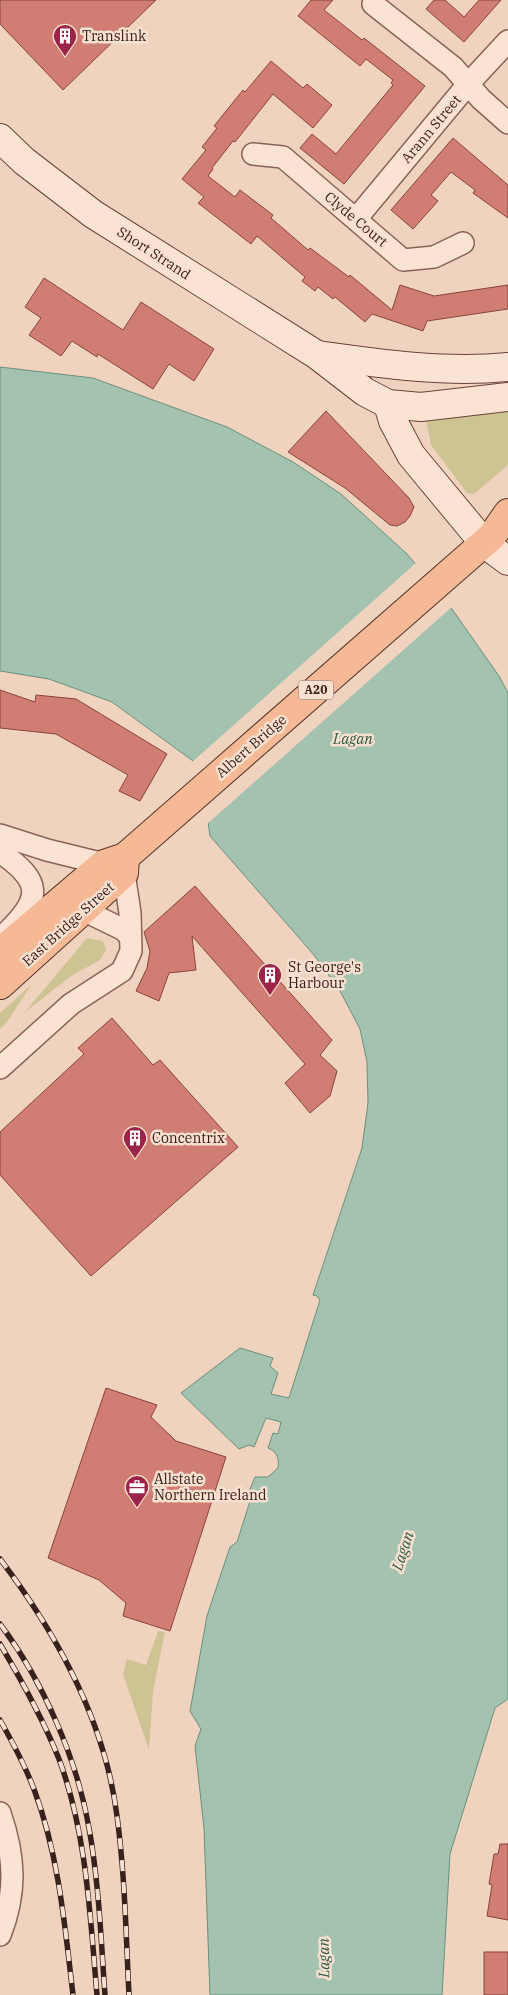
<svg xmlns="http://www.w3.org/2000/svg" width="508" height="1995" viewBox="0 0 508 1995" font-family="'IBM Plex Serif',serif">
	<style>
		.green { fill: #cec393 }
		.water { fill: #a3c2af; stroke: #6a907b }
		.pier { fill: #f0d3bf }
		.building { fill: #d07e73; stroke: #8a433b }
		.lines { fill: none; stroke-linecap: round; stroke-linejoin: round }
		.minor-casing { stroke: #8a6357; stroke-width: 24 }
		.secondary-casing { stroke: #6b443a; stroke-width: 30 }
		.primary-casing { stroke: #57332b; stroke-width: 30 }
		.minor { stroke: #fae3d3; stroke-width: 21 }
		.secondary { stroke: #fae3d3; stroke-width: 28 }
		.primary { stroke: #f5ba95; stroke-width: 28 }
		.rail-casing { stroke: #38211c; stroke-width: 5.5 }
		.rail { stroke: #f7e0cf; stroke-width: 4; stroke-dasharray: 11; stroke-linecap: butt }
		.labels { text-anchor: middle; stroke-width: 5; stroke-linejoin: round; paint-order: stroke }
		.shield { fill: #f7e0cf; stroke: #715a52; stroke-width: 1 }
		.shield-label { font-size: 12px; font-weight: bold; fill: #38211c }
		.poi-label { font-size: 14px; fill: #38211c; stroke: #f7e0cf; text-anchor: start }
		.street-label { font-size: 14px; fill: #38211c; stroke: #f7e0cf }
		.water-label { font-size: 15px; font-style: italic; fill: #2a5948; stroke: #f7e0cf }
	</style>
	<rect width="100%" height="100%" fill="#f0d3bf"/>
	<g class="green">
		<polygon points="508,411 508,465 474,494 467,493 431,445 426,421"/>
		<polygon points="87,938 103,941 106,950 100,960 71,976 24,1013"/>
		<polygon points="32,984 7,1022 0,1029 0,1013"/>
		<polygon points="158,1631 165,1632 153,1691 149,1750 123,1674 127,1659 146,1665"/>
	</g>
	<path class="water" d="M0,367L93,378L227,427L293,462L341,494L406,553L440,592L499,676L508,693V1699L495,1708L450,1854L442,1995H210L204,1828L195,1746L201,1729L190,1711L207,1616L230,1547L237,1542L252,1495L248,1494L255,1477H268L278,1468C279,1459 278,1452 268,1448L273,1433L278,1434L281,1422L266,1418L254,1447L249,1445L239,1449L181,1393L240,1348L273,1358L270,1366L278,1373L271,1394L289,1398L320,1300L317,1296L313,1295L362,1148L368,1103L367,1062L360,1029L339,989L314,955L210,836L200,766L112,702L49,679L0,671Z"/>
	<polygon class="pier" points="417,562 453,606 206,825 197,767 191,763"/>
	<g class="building">
		<polygon points="0,0 156,0 63,90 0,24"/>
		<polygon points="311,0 333,0 324,10 362,40 364,38 425,86 344,184 300,148 312,134 336,154 393,85 391,83 393,80 366,59 360,66 298,16"/>
		<polygon points="434,0 445,0 464,17 479,0 501,0 464,42 426,9"/>
		<polygon points="271,61 303,88 307,84 332,105 313,128 273,94 235,142 233,141 212,168 213,169 208,176 235,197 240,190 273,215 271,218 308,250 310,248 349,277 350,275 392,310 400,285 434,296 508,285 508,309 427,321 423,331 372,314 365,322 335,297 333,299 318,287 315,291 302,281 305,277 257,236 251,244 198,203 204,197 182,179 206,150 202,147 217,128 214,126 243,90 245,92"/>
		<polygon points="453,138 508,185 508,218 473,193 475,190 451,172 431,195 438,201 413,229 391,210"/>
		<polygon points="44,278 123,330 141,302 214,349 194,381 169,364 153,389 98,354 97,357 72,341 61,356 29,335 41,318 25,307"/>
		<polygon points="326,411 409,498 414,507 410,516 405,522 397,526 390,525 345,488 288,452"/>
		<polygon points="0,690 35,702 36,695 76,699 167,754 140,801 119,791 128,775 56,734 0,728"/>
		<polygon points="195,886 332,1040 320,1055 337,1071 330,1096 310,1113 285,1083 305,1064 192,936 196,970 169,973 159,1001 136,991 147,968 150,951 144,932"/>
		<polygon points="112,1018 153,1065 160,1060 238,1147 91,1276 0,1175 0,1132 84,1054 78,1048"/>
		<polygon points="106,1388 157,1405 151,1417 176,1441 226,1457 170,1631 123,1616 126,1603 99,1580 48,1558"/>
		<polygon points="500,1844 508,1844 508,1920 487,1916 492,1885 489,1884 494,1854 498,1854"/>
		<rect x="484" y="1952" width="24" height="43"/>
	</g>
	<g class="lines">
		<g class="minor-casing">
			<g id="minor">
				<polyline points="373,4 453,67 481,99 508,123"/>
				<polyline points="253,154 283,157 403,260 434,257 463,243"/>
				<polyline points="356,219 469,83 508,41"/>
				<polyline points="0,835 47,850 104,864"/>
				<path d="M0,852C42,881 43,898 6,933"/>
				<polyline points="83,910 124,930 130,937"/>
				<polyline points="0,1068 71,1004 122,971 131,951 130,913 124,873"/>
				<path d="M0,1813C15,1857 17,1892 0,1935"/>
			</g>
		</g>
		<g class="secondary-casing">
			<g id="secondary">
				<polyline points="0,138 24,161 93,214 317,355 365,392 388,404 421,407 508,397"/>
				<path d="M318,355C381,364 445,373 508,367"/>
				<polyline points="388,404 393,421 411,455 484,543 508,561"/>
			</g>
		</g>
		<g class="primary-casing">
			<g id="primary">
				<polyline points="0,952 104,864 125,857 132,851 492,536 508,513"/>
				<polyline points="0,985 124,873 125,857"/>
			</g>
		</g>
		<use href="#minor" class="minor"/>
		<use href="#secondary" class="secondary"/>
		<use href="#primary" class="primary"/>
		<g class="rail-casing">
			<g id="rail">
				<path d="M0,1559C57,1634 105,1721 117,1816C125,1875 126,1936 129,1995"/>
				<path d="M0,1624C43,1681 77,1759 89,1828C99,1883 101,1940 105,1995"/>
				<path d="M0,1644C22,1681 43,1719 59,1759C87,1834 90,1916 97,1995"/>
				<path d="M0,1720C13,1743 26,1767 35,1792C59,1857 65,1927 73,1995"/>
			</g>
		</g>
		<use href="#rail" class="rail"/>
	</g>
	<defs>
		<g id="building-pin" transform="scale(1.25)"><path d="M0 17L-7.5 6A9.5 9.5 0 1 1 7.5 6Z" fill="#9b2449" stroke="#f7e0cf"/><path d="M-4-6H4V6H1V3H-1V6H-4ZM-2.5-4.3h1.7v1.8h-1.7ZM.8-4.3h1.7v1.8H.8ZM-2.5-1h1.7V.8h-1.7ZM.8-1h1.7V.8H.8Z" fill="#fff"/></g>
		<g id="office-pin" transform="scale(1.25)"><path d="M0 17L-7.5 6A9.5 9.5 0 1 1 7.5 6Z" fill="#9b2449" stroke="#f7e0cf"/><path d="M-6-3h4V-5.5h4V-3h4V5H-6ZM-1-4.5V-3h2v-1.5ZM-6 0V1H6V0Z" fill="#fff"/></g>
	</defs>
	<g fill-rule="evenodd">
		<use href="#building-pin" x="65" y="36"/>
		<use href="#building-pin" x="270" y="975"/>
		<use href="#building-pin" x="135" y="1138"/>
		<use href="#office-pin" x="137" y="1487"/>
	</g>
	<g class="labels">
		<rect class="shield" x="298.5" y="680.5" width="35" height="19" rx="4"/>
		<g class="shield-label">
			<text x="316" y="694">A20</text>
		</g>
		<g class="poi-label">
			<text x="82" y="41">Translink</text>
			<text x="288" y="972">St George's<tspan x="288" dy="16">Harbour</tspan></text>
			<text x="152" y="1143">Concentrix</text>
			<text x="154" y="1484">Allstate<tspan x="154" dy="16">Northern Ireland</tspan></text>
		</g>
		<g class="street-label">
			<text transform="translate(431 129) rotate(-50)" y="5">Arann Street</text>
			<text transform="translate(356 219) rotate(40)" y="5">Clyde Court</text>
			<text transform="translate(154 253) rotate(33)" y="5">Short Strand</text>
			<text transform="translate(251 746) rotate(-41)" y="5">Albert Bridge</text>
			<text transform="translate(68 924) rotate(-42)" y="5">East Bridge Street</text>
		</g>
		<g class="water-label">
			<text x="353" y="744">Lagan</text>
			<text transform="translate(403 1551) rotate(-72)" y="5">Lagan</text>
			<text transform="translate(324 1958) rotate(-91)" y="5">Lagan</text>
		</g>
	</g>
</svg>
